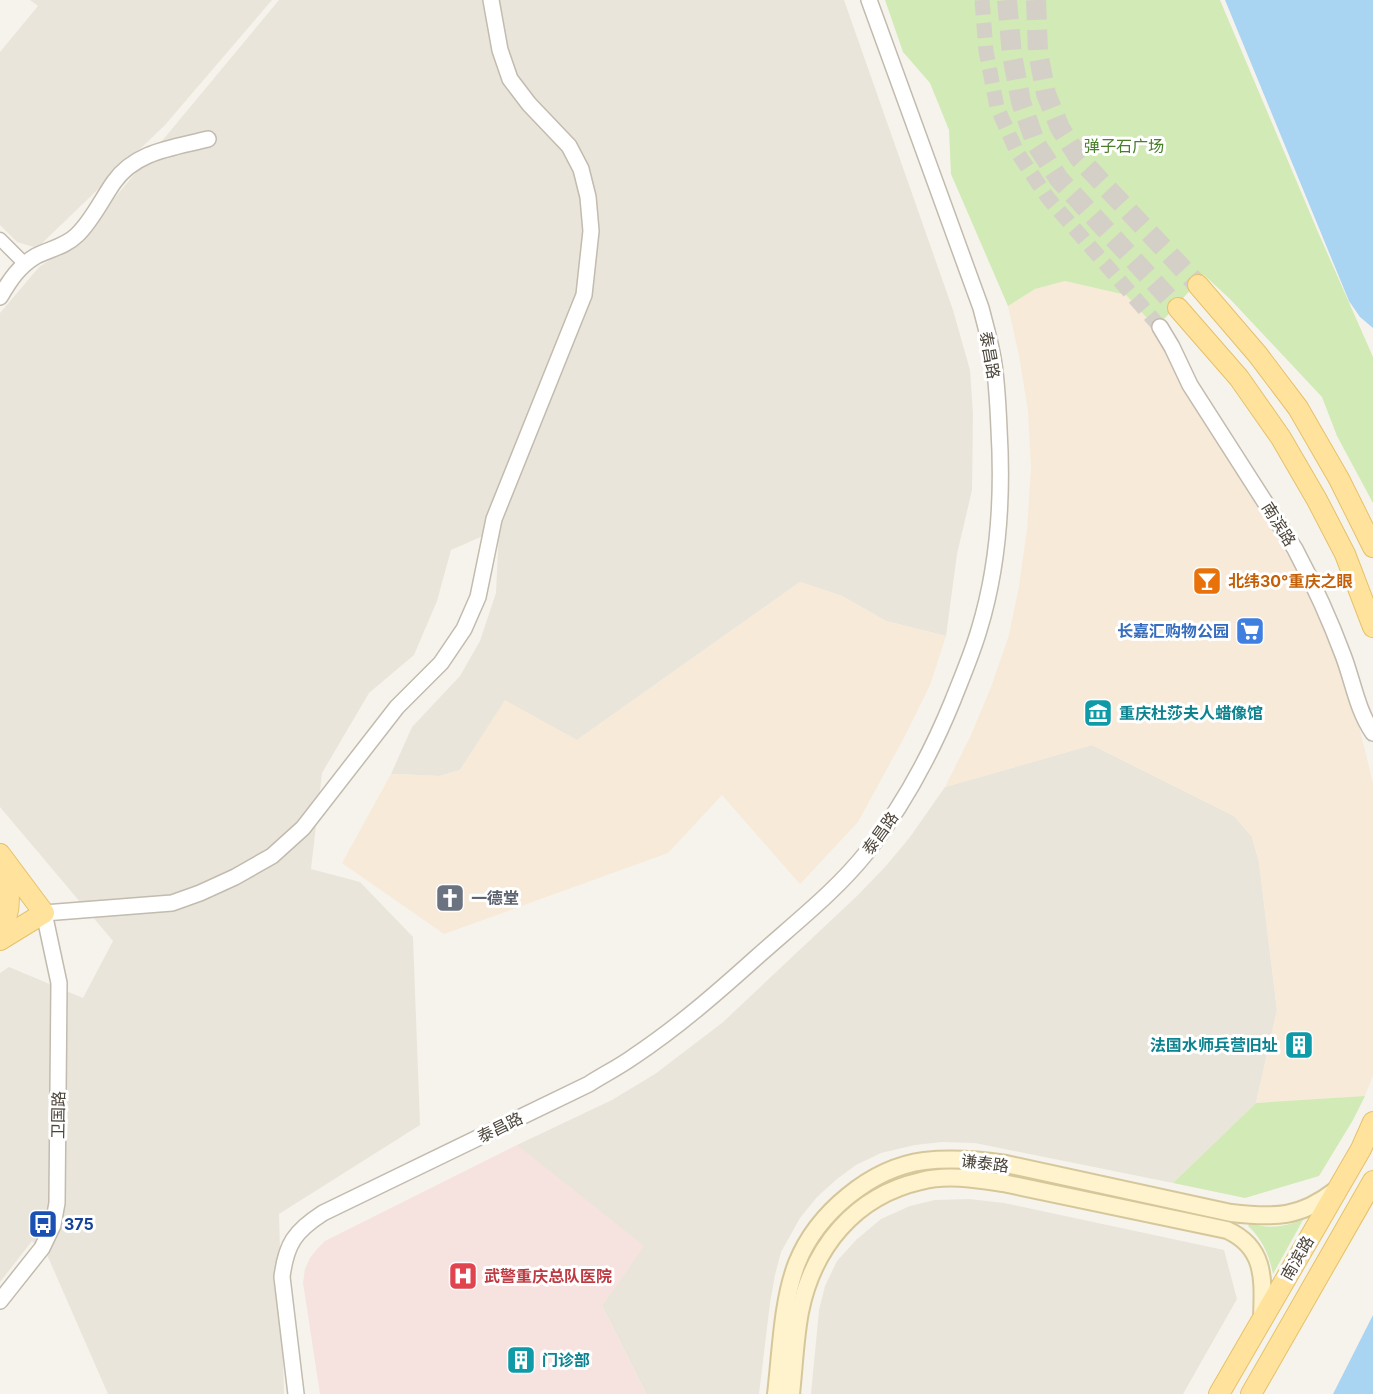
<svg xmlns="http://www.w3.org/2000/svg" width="1373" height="1394" viewBox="0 0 1373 1394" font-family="Inter,'Noto Sans SC',sans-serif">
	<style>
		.residential { fill: #eae5da }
		.commercial { fill: #f7ead8 }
		.medical { fill: #f6e3e0 }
		.green { fill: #d2eab5 }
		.water { fill: #a9d4f2 }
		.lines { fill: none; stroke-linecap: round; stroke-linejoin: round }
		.tertiary-tunnel { stroke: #d4d0c8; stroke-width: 15; stroke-dasharray: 15 8; stroke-linecap: butt }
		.primary-tunnel { stroke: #d4d0c8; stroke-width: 20; stroke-dasharray: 20 10; stroke-linecap: butt }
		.minor-casing { stroke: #c2bbae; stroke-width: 15 }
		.tertiary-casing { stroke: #c2bbae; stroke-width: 18 }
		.secondary-casing { stroke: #d6c79b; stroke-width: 20 }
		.primary-casing { stroke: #e6c16a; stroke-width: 22 }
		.minor { stroke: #fff; stroke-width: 12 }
		.tertiary { stroke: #fff; stroke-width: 15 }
		.secondary { stroke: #fff3cd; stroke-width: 16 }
		.primary { stroke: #ffe39c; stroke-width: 20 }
		.labels { text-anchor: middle; stroke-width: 6; stroke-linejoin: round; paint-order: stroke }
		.park-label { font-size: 16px; fill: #4a7f2a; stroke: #fff }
		.street-label { font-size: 16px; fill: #4b4439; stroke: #fff }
		.food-label { font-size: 16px; font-weight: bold; fill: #c56008; stroke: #fff; text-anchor: start }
		.shop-label { font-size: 16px; font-weight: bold; fill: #366cbe; stroke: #fff; text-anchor: end }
		.culture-label { font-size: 16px; font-weight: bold; fill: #0d838f; stroke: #fff; text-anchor: start }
		.worship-label { font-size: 16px; font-weight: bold; fill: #5b616d; stroke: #fff; text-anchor: start }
		.transit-label { font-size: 16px; font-weight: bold; fill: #164399; stroke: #fff; text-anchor: start }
		.health-label { font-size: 16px; font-weight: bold; fill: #be3a42; stroke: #fff; text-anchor: start }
	</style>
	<rect width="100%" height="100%" fill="#f6f3ec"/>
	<g class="residential">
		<polygon points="30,0 272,0 165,125 37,248 17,242 0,225 0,52 38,6"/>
		<polygon points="279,0 844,0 953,310 970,370 973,413 972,490 957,554 946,636 886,621 842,596 800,582 577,740 505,701 460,770 440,776 391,774 412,727 460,676 480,641 496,593 499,529 451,550 437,601 414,655 369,693 322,773 311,869 360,882 413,937 420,1125 279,1214 284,1394 108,1394 48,1257 32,1241 0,1282 0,973 9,967 83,998 113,941 0,807 0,313 39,267 78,242"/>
		<polygon points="1092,745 1234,816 1252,837 1259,862 1277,1010 1256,1103 1173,1183 975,1143 942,1142 915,1145 881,1153 856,1165 837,1179 817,1197 800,1218 781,1252 775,1275 770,1303 759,1394 646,1394 602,1306 517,1145 612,1100 655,1074 722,1023 857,896 885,867 910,837 945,787"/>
		<polygon points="969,1199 1004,1203 1224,1250 1237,1299 1183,1394 811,1394 819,1310 825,1286 837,1261 856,1240 881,1219 910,1206 935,1200"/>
	</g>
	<g class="commercial">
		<polygon points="1065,281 1126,295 1156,328 1182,387 1288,556 1300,578 1339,662 1358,722 1373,783 1373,1075 1365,1096 1256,1103 1277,1010 1259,862 1252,837 1234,816 1092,745 945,787 971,735 991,687 1009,635 1019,586 1027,529 1031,467 1028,411 1019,356 1008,306 1035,289"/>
		<polygon points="800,582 842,596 886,621 946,636 930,685 906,734 858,822 800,884 722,795 668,853 444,934 342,863 391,774 440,776 460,770 505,700 577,740"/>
	</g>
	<polygon class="medical" points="517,1145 644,1246 602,1306 646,1394 320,1394 303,1283 305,1269 310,1258 317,1249 325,1241"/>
	<g class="green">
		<polygon points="885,0 1220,0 1318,232 1373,357 1373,503 1337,436 1322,397 1230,299 1204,275 1156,328 1126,295 1065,281 1035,289 1008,306 951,174 949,130 930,83 903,52"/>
		<polygon points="1365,1096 1353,1120 1319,1176 1245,1198 1173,1183 1256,1103"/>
		<path d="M1303,1220L1273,1274C1269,1255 1263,1240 1248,1226L1250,1223C1269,1230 1285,1226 1303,1220Z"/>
	</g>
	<g class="water">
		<polygon points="1225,0 1373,0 1373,328 1360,317 1349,301"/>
		<polygon points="1373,1315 1373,1394 1333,1394"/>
	</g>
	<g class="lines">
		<polyline class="tertiary-tunnel" points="982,0 986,51 997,107 1017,152 1048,198 1160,327"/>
		<g class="primary-tunnel">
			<polyline points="1007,0 1012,55 1021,102 1036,144 1059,179 1178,308"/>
			<polyline points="1036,0 1038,52 1046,94 1060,128 1079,158 1198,285"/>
		</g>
		<g class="minor-casing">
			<polyline id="minor" points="0,239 25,264"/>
		</g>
		<g class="tertiary-casing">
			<g id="tertiary">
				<path d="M0,297C10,280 19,266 36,256C50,249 66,246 77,235C92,221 102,199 114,182C136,151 173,148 208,139"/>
				<path d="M1160,327L1172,347L1190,385L1295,549C1313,583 1330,620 1343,655C1353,681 1357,710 1373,733"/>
				<polyline points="0,1301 42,1248 53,1225 57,1203 59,983 44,913 172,903 200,893 235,877 272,856 303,828 397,707 441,663 464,629 478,597 494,519 584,295 591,231 588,197 581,169 569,146 529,104 510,79 500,50 491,0"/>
				<path d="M296,1394L282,1277C286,1244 295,1231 323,1213L589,1084C603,1075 619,1067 633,1057C678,1027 718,992 758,956C795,923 836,891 867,852C903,806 931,754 953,700C962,677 972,654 979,630C999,565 1003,496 999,429C998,405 997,381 993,358C990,341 985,324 981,308L869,0"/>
			</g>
		</g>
		<g class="secondary-casing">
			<g id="secondary">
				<path d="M776,1394C781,1353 782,1301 797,1263C817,1213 871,1168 924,1161C952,1158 979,1160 1006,1164L1231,1213C1275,1218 1300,1218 1336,1190"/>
				<path d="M791,1394C794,1367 795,1338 800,1312C813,1247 855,1196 921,1181C947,1174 976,1179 1003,1183L1227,1230C1267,1248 1263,1282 1262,1319"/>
			</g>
		</g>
		<g class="primary-casing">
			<g id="primary">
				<polyline points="1198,285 1258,355 1298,408 1339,479 1373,547"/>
				<polyline points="1178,308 1239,378 1281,438 1317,500 1345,554 1373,627"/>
				<polyline points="0,854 44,913 0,940"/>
				<path d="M0,930C14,909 9,887 2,864"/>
				<polyline points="1219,1394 1361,1149 1373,1122"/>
				<polyline points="1251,1394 1373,1181"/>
			</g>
		</g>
		<use href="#minor" class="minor"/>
		<use href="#tertiary" class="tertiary"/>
		<use href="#secondary" class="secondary"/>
		<use href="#primary" class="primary"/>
	</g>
	<defs>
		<g id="bar-square" transform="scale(1.5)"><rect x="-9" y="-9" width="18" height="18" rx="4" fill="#e8710a" stroke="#fff"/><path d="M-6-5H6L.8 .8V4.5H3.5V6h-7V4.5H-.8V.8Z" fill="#fff"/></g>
		<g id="supermarket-square" transform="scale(1.5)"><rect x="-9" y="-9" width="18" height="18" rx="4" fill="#3f7fe0" stroke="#fff"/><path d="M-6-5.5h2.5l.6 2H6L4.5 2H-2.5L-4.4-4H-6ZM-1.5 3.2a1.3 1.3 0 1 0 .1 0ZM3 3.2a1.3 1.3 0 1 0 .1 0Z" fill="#fff"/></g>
		<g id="museum-square" transform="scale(1.5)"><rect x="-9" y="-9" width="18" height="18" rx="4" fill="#0f9aa8" stroke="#fff"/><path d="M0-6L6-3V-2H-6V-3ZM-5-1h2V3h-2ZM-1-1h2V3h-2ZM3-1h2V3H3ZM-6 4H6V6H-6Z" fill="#fff"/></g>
		<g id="church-square" transform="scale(1.5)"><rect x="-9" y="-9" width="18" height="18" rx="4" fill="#6b7280" stroke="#fff"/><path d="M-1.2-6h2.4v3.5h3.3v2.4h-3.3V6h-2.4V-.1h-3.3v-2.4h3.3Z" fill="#fff"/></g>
		<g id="building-square" transform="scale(1.5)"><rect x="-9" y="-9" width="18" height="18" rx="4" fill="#0f9aa8" stroke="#fff"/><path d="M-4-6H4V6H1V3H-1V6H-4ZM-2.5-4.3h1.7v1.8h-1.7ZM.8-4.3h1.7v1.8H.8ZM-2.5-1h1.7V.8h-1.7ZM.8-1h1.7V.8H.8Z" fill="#fff"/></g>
		<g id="bus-square" transform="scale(1.5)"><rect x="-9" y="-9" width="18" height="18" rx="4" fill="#1a4fb4" stroke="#fff"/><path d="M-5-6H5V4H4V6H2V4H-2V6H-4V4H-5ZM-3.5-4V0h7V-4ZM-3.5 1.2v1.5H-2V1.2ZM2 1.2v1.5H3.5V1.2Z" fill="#fff"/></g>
		<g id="hospital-square" transform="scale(1.5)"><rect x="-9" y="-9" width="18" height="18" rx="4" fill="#e0444e" stroke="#fff"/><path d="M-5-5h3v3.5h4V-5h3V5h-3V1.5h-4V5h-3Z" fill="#fff"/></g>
	</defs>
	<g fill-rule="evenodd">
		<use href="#bar-square" x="1207" y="581"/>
		<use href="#supermarket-square" x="1250" y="631"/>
		<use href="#museum-square" x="1098" y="713"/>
		<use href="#church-square" x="450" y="898"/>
		<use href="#building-square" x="1299" y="1045"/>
		<use href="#bus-square" x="43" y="1224"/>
		<use href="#hospital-square" x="463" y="1276"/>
		<use href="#building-square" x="521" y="1360"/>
	</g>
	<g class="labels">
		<g class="park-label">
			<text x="1124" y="152">弹子石广场</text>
		</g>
		<g class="street-label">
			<text transform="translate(990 355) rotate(80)" y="6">泰昌路</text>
			<text transform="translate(1279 524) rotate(58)" y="6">南滨路</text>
			<text transform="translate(880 833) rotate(-54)" y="6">泰昌路</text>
			<text transform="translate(58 1115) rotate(-89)" y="6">卫国路</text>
			<text transform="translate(500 1127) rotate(-26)" y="6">泰昌路</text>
			<text transform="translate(985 1163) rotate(7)" y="6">谦泰路</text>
			<text transform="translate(1297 1258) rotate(-60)" y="6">南滨路</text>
		</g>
		<g class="food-label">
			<text x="1228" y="587">北纬30°重庆之眼</text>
		</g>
		<g class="shop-label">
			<text x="1229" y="637">长嘉汇购物公园</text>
		</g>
		<g class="culture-label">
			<text x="1119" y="719">重庆杜莎夫人蜡像馆</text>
			<text x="1278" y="1051" text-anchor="end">法国水师兵营旧址</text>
			<text x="542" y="1366">门诊部</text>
		</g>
		<g class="worship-label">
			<text x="471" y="904">一德堂</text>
		</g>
		<g class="transit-label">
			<text x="64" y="1230">375</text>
		</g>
		<g class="health-label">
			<text x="484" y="1282">武警重庆总队医院</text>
		</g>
	</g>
</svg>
